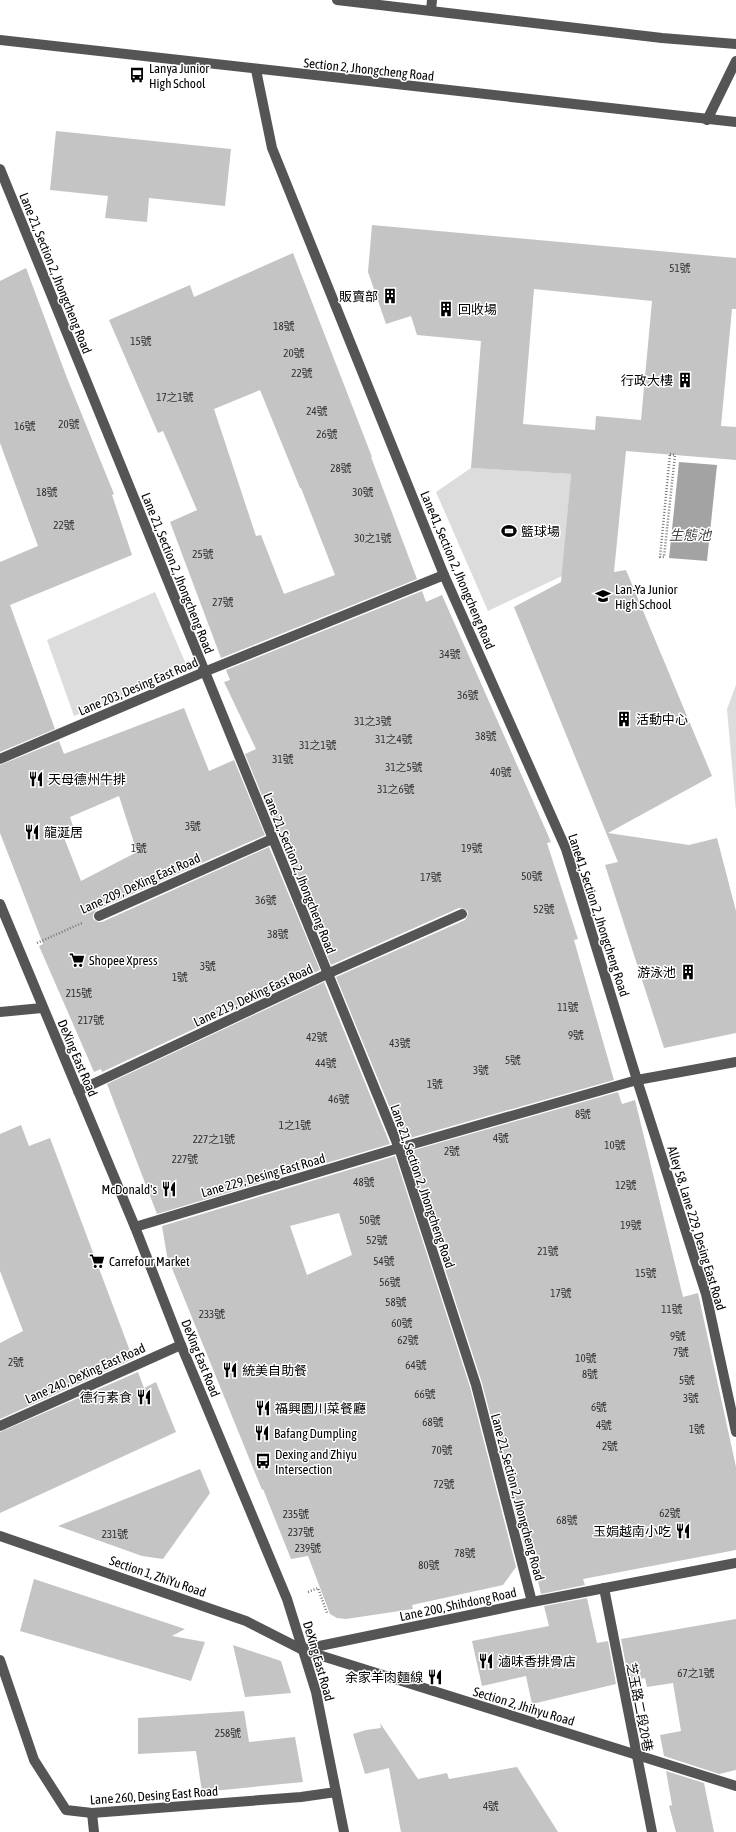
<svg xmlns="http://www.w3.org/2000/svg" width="736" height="1832" viewBox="0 0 736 1832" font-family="'Asap Condensed','Noto Sans TC',sans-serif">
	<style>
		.green { fill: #dcdcdc }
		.water { fill: #a3a3a3 }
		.building { fill: #c4c4c4; fill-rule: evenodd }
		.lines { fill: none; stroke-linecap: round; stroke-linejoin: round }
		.path { stroke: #777; stroke-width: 2.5; stroke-dasharray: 1 2; stroke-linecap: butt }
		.minor { stroke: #555; stroke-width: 10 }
		.labels { text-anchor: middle; stroke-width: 3; stroke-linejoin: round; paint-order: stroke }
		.number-label { font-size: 11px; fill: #313131 }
		.poi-label { font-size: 13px; fill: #000; stroke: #fff; text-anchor: start }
		.street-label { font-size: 13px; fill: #000; stroke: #fff }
		.water-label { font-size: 14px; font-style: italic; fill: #444; stroke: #fff }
	</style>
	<rect width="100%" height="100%" fill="#fff"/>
	<g class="green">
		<polygon points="471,468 571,474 562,576 488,611 436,492"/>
		<polygon points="155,592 188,669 74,716 47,640"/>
		<polygon points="736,685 736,811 727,709"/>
	</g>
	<polygon class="water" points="679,462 717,465 707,561 669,558"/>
	<g class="building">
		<polygon points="56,131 231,149 225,206 149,198 147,222 105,218 108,196 50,190"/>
		<path d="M372,225L736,258V309H732L721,426L736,427V460L626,451L614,572L626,570L712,776L608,833L689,845L717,838L736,911V1033L664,1048L605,865L618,862L514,607L561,582L571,474L471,468L481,341L417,335L411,316L386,324L368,272ZM534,289L652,301L641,420L596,416L595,430L523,424Z"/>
		<path d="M293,253L372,457H371L417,579L221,658L170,522L197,510L163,431L158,433L109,320L190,285L194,297ZM260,390L300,488H301L335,575L284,594L261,535L256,536L214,409Z"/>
		<polygon points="26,268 67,378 114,494 112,495 132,555 10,605 55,729 0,752 0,562 38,546 0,443 0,281"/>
		<polygon points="422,591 426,602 442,595 551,842 547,843 578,939 574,940 614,1080 403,1140 336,977 465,920 467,917 468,912 465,909 459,908 331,965 245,754 256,749 224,682 230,680 226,670"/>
		<path d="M184,708L209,771L234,760L265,835L96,910L93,915V919L98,922H102L269,847L320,970L102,1072L101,1069L94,1072L39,946L43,944L0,833V765L59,741L64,754ZM119,796L137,852L81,881L63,835L74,829L70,817Z"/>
		<polygon points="324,982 390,1144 157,1214 107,1084"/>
		<polygon points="618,1092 622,1104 635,1100 683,1297 698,1293 736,1467 736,1550 583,1579 585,1585 541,1594 530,1546 526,1553 482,1383 407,1152"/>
		<polygon points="21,1125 29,1146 50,1138 133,1359 0,1419 0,1343 23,1331 0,1271 0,1134"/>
		<path d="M395,1156L470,1387L516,1567L503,1585L412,1605L413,1609L346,1619L337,1618L330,1614L308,1556L291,1559L263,1489L262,1490L167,1256L162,1226ZM339,1213L352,1255L307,1275L290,1226Z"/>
		<polygon points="138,1372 144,1388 156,1382 176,1432 0,1513 0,1432"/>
		<polygon points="200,1469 210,1493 163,1559 142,1556 58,1526"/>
		<polygon points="34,1579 185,1629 172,1636 205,1642 191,1681 20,1631"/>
		<polygon points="587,1598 597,1643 608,1641 616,1684 532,1704 526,1676 482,1686 472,1641 549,1626 544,1606"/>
		<polygon points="736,1619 736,1770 719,1774 664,1756 660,1735 681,1731 673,1683 647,1687 645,1678 629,1681 621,1639"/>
		<polygon points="233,1645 281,1661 291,1693 245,1697"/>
		<polygon points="244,1711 249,1742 295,1737 303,1782 202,1792 196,1751 138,1754 138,1718"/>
		<polygon points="380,1723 418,1779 447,1773 449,1779 517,1767 558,1832 401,1832 389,1768 365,1774 353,1734 366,1730 381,1728"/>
		<polygon points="666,1771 704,1783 714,1832 676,1832 669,1806 672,1805"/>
	</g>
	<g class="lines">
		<g class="path">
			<polygon points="670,454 675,455 664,557 660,557"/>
			<polyline points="37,943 82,923"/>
			<polyline points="308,1592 318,1588 327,1613"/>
		</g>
		<g class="minor">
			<polyline points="337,0 662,38 736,44"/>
			<polyline points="431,10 432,0"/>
			<polyline points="0,40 736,122"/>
			<polyline points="256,70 272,148 444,575 566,849 637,1080 706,1294 736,1432"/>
			<polyline points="707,120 736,61"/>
			<polyline points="0,169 399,1148 476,1385 532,1602"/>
			<polyline points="0,759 204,672 444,575"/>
			<polyline points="0,904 135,1227 181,1345 287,1599 316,1692 344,1832"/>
			<polyline points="99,916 272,839"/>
			<polyline points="0,1012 42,1008"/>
			<polyline points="78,1091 327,974 462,914"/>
			<polyline points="135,1227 399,1148 637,1080 736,1062"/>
			<polyline points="0,1426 181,1345"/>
			<polyline points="0,1536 246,1621 303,1650 736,1786"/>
			<polyline points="604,1588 652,1832"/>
			<polyline points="305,1649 532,1602 736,1563"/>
			<polyline points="0,1660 34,1760 66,1810 92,1813 301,1797 336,1792"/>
			<polyline points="92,1813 94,1832"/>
		</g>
	</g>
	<defs>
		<g id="bus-bare" transform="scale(1.2)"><path d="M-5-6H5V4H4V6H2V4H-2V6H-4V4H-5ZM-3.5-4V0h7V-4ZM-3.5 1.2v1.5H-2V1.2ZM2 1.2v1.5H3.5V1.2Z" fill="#000" stroke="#fff" stroke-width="2.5" paint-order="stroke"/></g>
		<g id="building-bare" transform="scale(1.2)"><path d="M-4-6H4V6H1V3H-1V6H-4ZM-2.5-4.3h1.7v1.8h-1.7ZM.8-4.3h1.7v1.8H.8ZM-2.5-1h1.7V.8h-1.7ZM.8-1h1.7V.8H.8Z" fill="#000" stroke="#fff" stroke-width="2.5" paint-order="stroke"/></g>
		<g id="stadium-bare" transform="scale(1.2)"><path d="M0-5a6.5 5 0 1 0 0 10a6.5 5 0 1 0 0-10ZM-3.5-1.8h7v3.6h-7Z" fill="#000" stroke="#fff" stroke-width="2.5" paint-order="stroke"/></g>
		<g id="school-bare" transform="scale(1.2)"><path d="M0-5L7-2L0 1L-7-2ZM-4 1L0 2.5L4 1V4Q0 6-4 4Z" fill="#000" stroke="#fff" stroke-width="2.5" paint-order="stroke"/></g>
		<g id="restaurant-bare" transform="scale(1.2)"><path d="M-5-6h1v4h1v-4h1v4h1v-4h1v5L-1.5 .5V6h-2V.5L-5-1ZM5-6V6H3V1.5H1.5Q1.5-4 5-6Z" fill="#000" stroke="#fff" stroke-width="2.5" paint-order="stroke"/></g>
		<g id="supermarket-bare" transform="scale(1.2)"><path d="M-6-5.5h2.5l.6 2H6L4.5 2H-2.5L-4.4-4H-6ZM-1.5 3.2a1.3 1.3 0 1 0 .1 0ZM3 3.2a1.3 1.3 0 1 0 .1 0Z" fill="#000" stroke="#fff" stroke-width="2.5" paint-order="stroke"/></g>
	</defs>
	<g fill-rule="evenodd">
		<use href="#bus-bare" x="137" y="75"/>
		<use href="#building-bare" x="390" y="296"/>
		<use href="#building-bare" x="446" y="309"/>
		<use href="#building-bare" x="685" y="380"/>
		<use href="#stadium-bare" x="509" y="531"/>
		<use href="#school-bare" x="603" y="596"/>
		<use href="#building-bare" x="624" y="719"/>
		<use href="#restaurant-bare" x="36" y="779"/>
		<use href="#restaurant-bare" x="32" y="832"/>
		<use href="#supermarket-bare" x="77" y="960"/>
		<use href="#building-bare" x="688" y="972"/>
		<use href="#restaurant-bare" x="169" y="1189"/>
		<use href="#supermarket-bare" x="97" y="1261"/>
		<use href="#restaurant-bare" x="230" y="1370"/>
		<use href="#restaurant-bare" x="144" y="1397"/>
		<use href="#restaurant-bare" x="263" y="1408"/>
		<use href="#restaurant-bare" x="262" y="1433"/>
		<use href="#bus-bare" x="263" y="1461"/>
		<use href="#restaurant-bare" x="683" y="1531"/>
		<use href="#restaurant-bare" x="486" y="1661"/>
		<use href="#restaurant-bare" x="435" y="1677"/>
	</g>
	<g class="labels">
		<g class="number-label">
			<text x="680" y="272">51號</text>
			<text x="284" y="330">18號</text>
			<text x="141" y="345">15號</text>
			<text x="294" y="357">20號</text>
			<text x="302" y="377">22號</text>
			<text x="175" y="401">17之1號</text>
			<text x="317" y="415">24號</text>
			<text x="69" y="428">20號</text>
			<text x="25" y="430">16號</text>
			<text x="327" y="438">26號</text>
			<text x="341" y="472">28號</text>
			<text x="47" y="496">18號</text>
			<text x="363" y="496">30號</text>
			<text x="64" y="529">22號</text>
			<text x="373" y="542">30之1號</text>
			<text x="203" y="558">25號</text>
			<text x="223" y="606">27號</text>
			<text x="450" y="658">34號</text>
			<text x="468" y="699">36號</text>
			<text x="373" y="725">31之3號</text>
			<text x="486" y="740">38號</text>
			<text x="394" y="743">31之4號</text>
			<text x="318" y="749">31之1號</text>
			<text x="283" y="763">31號</text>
			<text x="404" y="771">31之5號</text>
			<text x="501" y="776">40號</text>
			<text x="396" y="793">31之6號</text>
			<text x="193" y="830">3號</text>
			<text x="139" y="852">1號</text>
			<text x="472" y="852">19號</text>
			<text x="532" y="880">50號</text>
			<text x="431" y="881">17號</text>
			<text x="266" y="904">36號</text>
			<text x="544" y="913">52號</text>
			<text x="278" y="938">38號</text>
			<text x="208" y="970">3號</text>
			<text x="180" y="981">1號</text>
			<text x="79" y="997">215號</text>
			<text x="568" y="1011">11號</text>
			<text x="91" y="1024">217號</text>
			<text x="576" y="1039">9號</text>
			<text x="317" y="1041">42號</text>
			<text x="400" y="1047">43號</text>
			<text x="513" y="1064">5號</text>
			<text x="326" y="1067">44號</text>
			<text x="481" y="1074">3號</text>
			<text x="435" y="1088">1號</text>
			<text x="339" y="1103">46號</text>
			<text x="583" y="1118">8號</text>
			<text x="295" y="1129">1之1號</text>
			<text x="501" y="1142">4號</text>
			<text x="214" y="1143">227之1號</text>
			<text x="615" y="1149">10號</text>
			<text x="452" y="1155">2號</text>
			<text x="185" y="1163">227號</text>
			<text x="364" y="1186">48號</text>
			<text x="626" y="1189">12號</text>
			<text x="370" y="1224">50號</text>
			<text x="631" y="1229">19號</text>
			<text x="377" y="1244">52號</text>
			<text x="548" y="1255">21號</text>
			<text x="384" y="1265">54號</text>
			<text x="646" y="1277">15號</text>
			<text x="390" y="1286">56號</text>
			<text x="561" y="1297">17號</text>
			<text x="396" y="1306">58號</text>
			<text x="672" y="1313">11號</text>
			<text x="212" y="1318">233號</text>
			<text x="402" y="1327">60號</text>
			<text x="678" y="1340">9號</text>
			<text x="408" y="1344">62號</text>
			<text x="681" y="1356">7號</text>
			<text x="586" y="1362">10號</text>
			<text x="16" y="1366">2號</text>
			<text x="416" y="1369">64號</text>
			<text x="590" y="1378">8號</text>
			<text x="687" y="1384">5號</text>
			<text x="425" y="1398">66號</text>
			<text x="691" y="1402">3號</text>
			<text x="599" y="1411">6號</text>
			<text x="433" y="1426">68號</text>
			<text x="604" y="1429">4號</text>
			<text x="697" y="1433">1號</text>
			<text x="610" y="1450">2號</text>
			<text x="442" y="1454">70號</text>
			<text x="444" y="1488">72號</text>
			<text x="670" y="1517">62號</text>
			<text x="296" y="1518">235號</text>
			<text x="567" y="1524">68號</text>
			<text x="301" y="1536">237號</text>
			<text x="115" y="1538">231號</text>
			<text x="308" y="1552">239號</text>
			<text x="465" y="1557">78號</text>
			<text x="429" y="1569">80號</text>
			<text x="696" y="1677">67之1號</text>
			<text x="228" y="1737">258號</text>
			<text x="491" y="1810">4號</text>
		</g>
		<g class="poi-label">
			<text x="149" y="73">Lanya Junior<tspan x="149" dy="15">High School</tspan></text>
			<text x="378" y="301" text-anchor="end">販賣部</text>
			<text x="458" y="314">回收場</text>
			<text x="673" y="385" text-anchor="end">行政大樓</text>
			<text x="521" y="536">籃球場</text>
			<text x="615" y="594">Lan-Ya Junior<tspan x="615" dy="15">High School</tspan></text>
			<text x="636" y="724">活動中心</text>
			<text x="48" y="784">天母德州牛排</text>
			<text x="44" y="837">龍涎居</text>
			<text x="89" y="965">Shopee Xpress</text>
			<text x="676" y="977" text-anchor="end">游泳池</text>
			<text x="157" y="1194" text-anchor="end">McDonald's</text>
			<text x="109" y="1266">Carrefour Market</text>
			<text x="242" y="1375">統美自助餐</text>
			<text x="132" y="1402" text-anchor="end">德行素食</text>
			<text x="275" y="1413">福興園川菜餐廳</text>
			<text x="274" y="1438">Bafang Dumpling</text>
			<text x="275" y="1459">Dexing and Zhiyu<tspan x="275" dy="15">Intersection</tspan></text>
			<text x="671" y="1536" text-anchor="end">玉娟越南小吃</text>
			<text x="498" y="1666">滷味香排骨店</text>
			<text x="423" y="1682" text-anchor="end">余家羊肉麵線</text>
		</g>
		<g class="street-label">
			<text transform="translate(369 69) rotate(6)" y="5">Section 2, Jhongcheng Road</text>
			<text transform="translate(56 273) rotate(68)" y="5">Lane 21, Section 2, Jhongcheng Road</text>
			<text transform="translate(458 570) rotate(67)" y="5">Lane41, Section 2, Jhongcheng Road</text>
			<text transform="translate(178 573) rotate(68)" y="5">Lane 21, Section 2, Jhongcheng Road</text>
			<text transform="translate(138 686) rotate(-23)" y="5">Lane 203, Desing East Road</text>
			<text transform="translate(300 873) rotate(68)" y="5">Lane 21, Section 2, Jhongcheng Road</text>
			<text transform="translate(140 883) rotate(-24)" y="5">Lane 209, DeXing East Road</text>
			<text transform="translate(599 915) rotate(72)" y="5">Lane41, Section 2, Jhongcheng Road</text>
			<text transform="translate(253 995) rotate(-25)" y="5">Lane 219, DeXing East Road</text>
			<text transform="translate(78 1058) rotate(67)" y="5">DeXing East Road</text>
			<text transform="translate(263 1175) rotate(-16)" y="5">Lane 229, Desing East Road</text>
			<text transform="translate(423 1186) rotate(71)" y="5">Lane 21, Section 2, Jhongcheng Road</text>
			<text transform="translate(697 1228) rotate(73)" y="5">Alley 58, Lane 229, Desing East Road</text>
			<text transform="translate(201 1358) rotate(68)" y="5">DeXing East Road</text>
			<text transform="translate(85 1373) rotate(-24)" y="5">Lane 240, DeXing East Road</text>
			<text transform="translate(518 1497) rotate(75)" y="5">Lane 21, Section 2, Jhongcheng Road</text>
			<text transform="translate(158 1576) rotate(19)" y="5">Section 1, ZhiYu Road</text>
			<text transform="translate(458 1604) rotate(-12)" y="5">Lane 200, Shihdong Road</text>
			<text transform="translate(319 1661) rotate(74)" y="5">DeXing East Road</text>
			<text transform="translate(524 1706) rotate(17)" y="5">Section 2, Jhihyu Road</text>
			<text transform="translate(640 1707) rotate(79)" y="5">芝玉路二段20巷</text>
			<text transform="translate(154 1795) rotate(-4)" y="5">Lane 260, Desing East Road</text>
		</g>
		<g class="water-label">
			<text x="690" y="540">生態池</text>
		</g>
	</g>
</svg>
